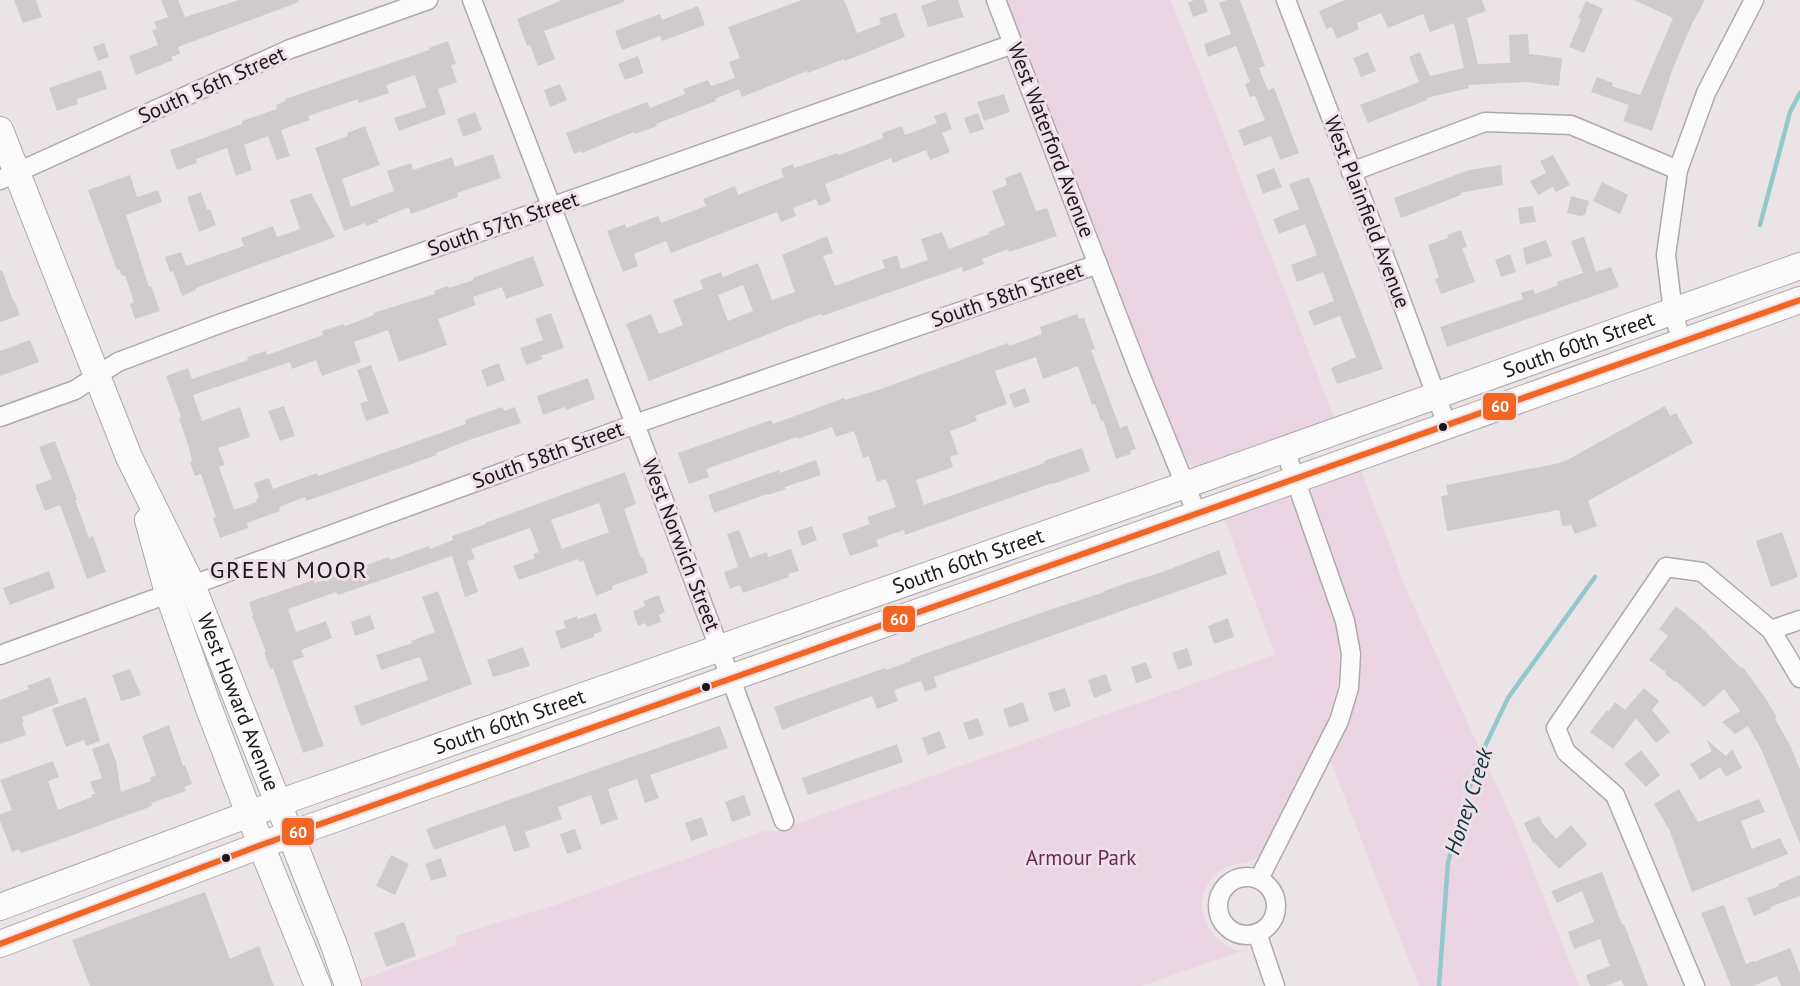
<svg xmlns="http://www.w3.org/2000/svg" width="1800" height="986" viewBox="0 0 1800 986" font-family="'PT Sans',sans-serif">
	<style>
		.green { fill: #ecd5e2 }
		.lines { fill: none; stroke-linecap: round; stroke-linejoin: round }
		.stream { stroke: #93c9cb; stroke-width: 4.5 }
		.building { fill: #cfcbcd; fill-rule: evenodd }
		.street-casing { stroke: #aea9ac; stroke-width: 21 }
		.secondary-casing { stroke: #aea9ac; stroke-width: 28 }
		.street { stroke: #fcfbfb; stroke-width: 18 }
		.secondary { stroke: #fcfbfb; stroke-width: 26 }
		.bus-1-casing { stroke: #eee0e8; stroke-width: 10 }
		.bus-1 { stroke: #f26522; stroke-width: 6 }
		.bus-dot { fill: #1c171a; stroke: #eee0e8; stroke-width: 2 }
		.labels { text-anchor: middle; stroke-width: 6; stroke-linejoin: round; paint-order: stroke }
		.street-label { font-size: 21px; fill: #1c171a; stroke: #eee0e8 }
		.park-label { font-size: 21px; fill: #6c2a55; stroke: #eee0e8 }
		.water-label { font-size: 22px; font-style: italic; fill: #0e3536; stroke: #eee0e8 }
		.quarter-label { font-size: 24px; letter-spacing: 1.5px; fill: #1c171a; stroke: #eee0e8 }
		.line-badge { stroke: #eee0e8; stroke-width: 2 }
		.badge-label { font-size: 16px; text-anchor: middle; font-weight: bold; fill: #fff }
	</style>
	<rect width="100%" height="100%" fill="#eae4e7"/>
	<g class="green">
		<polygon points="1007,0 1171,0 1335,419 1199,470 1190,464 1179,444"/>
		<path d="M1361,470L1407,591L1518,832L1579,986H1419L1330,760C1353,721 1366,678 1358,633C1355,615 1348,597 1342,580C1332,551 1322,523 1312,494L1313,485L1333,474L1342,477Z"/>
		<path d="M1287,496L1292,502L1331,611L1337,634L1339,655V675L1335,697L1325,727L1261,854C1250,867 1231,859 1215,875C1188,903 1207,944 1242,951L1142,986H363L361,980L457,945L455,936L555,905L765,831H776L1275,655L1224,518Z"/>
	</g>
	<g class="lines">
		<g class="stream">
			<polyline points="1760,225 1790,112 1800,93"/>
			<polyline points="1439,986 1448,862 1476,765 1508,698 1595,577"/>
		</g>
	</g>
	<g class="building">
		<polygon points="14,0 36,0 42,17 23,23"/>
		<polygon points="161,0 178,0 185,17 239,0 298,0 299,2 178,47 180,54 171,57 173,60 136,75 129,56 158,45 152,30 157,29 154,22 168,17"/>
		<polygon points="562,0 624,0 624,2 544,31 555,59 538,66 530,45 527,46 517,19"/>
		<polygon points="802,0 844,0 857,33 881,24 879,18 896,13 905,37 845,61 844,59 808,73 807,71 742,97 739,89 715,99 716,101 656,124 657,126 635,134 634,132 582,153 581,151 574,154 566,133 647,102 650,108 685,94 683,89 708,80 711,86 735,78 729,62 740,58 728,27"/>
		<polygon points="938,0 958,0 964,17 928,27 921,6"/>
		<polygon points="1194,0 1204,0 1208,12 1193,17 1188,3"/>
		<polygon points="1227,0 1240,0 1265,66 1259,68 1268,90 1274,88 1299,153 1280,160 1271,136 1244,146 1238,130 1265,120 1255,96 1250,97 1245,84 1250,82 1236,46 1208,57 1204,44 1231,34 1219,3"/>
		<polygon points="1345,0 1482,0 1486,11 1467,18 1478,64 1510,63 1509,35 1528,34 1529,54 1562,58 1559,86 1526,82 1468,85 1469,88 1426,98 1427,100 1368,123 1360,105 1419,82 1409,57 1420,52 1430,76 1464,68 1454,23 1430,32 1423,14 1388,28 1381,13 1357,23 1359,29 1337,39 1332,27 1326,29 1319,11"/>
		<polygon points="1634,0 1705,0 1692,24 1673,68 1652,131 1623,121 1629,105 1591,92 1597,77 1613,83 1612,86 1640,95 1673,18"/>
		<polygon points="1586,1 1603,9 1584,53 1569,47 1581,19 1578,18"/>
		<polygon points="698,6 705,25 662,41 660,36 622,50 615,31 660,14 662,20"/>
		<polygon points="448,41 456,64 451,65 457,82 438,89 446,114 399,131 394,118 426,107 415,75 386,85 389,93 359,103 358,99 308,116 310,120 281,130 290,156 277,160 268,136 244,145 252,170 236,176 227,148 196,159 197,163 177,170 170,150 242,124 242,121 277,109 276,105 286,101 285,99 429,50 429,48"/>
		<polygon points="104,43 109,57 98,61 93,47"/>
		<polygon points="1368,52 1376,71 1361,77 1353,58"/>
		<polygon points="638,56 644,73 625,80 618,64"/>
		<polygon points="101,70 107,89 77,99 78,104 57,111 49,88"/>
		<polygon points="560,84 567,100 550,107 544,90"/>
		<polygon points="1004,94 1010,112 984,121 977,102"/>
		<polygon points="475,112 482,130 463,137 457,119"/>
		<polygon points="946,112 952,129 942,133 950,152 930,160 926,150 893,163 891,158 825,184 831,201 819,206 816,199 793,208 796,216 781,222 777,212 671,253 666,241 634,254 638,266 623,272 607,231 625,224 626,228 658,216 661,223 706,206 703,199 735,186 738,195 784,177 781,169 793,164 794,168 838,153 839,155 883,138 882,133 902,126 905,135 937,123 934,116"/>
		<polygon points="978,113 984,129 970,134 964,118"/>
		<polygon points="365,126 380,165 342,179 351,207 394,191 387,171 411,163 413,170 452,157 455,167 493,154 501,178 457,193 458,197 411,214 409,207 377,220 378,222 367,226 365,223 344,231 315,148 348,136 347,133"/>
		<polygon points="1553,155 1570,185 1556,192 1553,187 1538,195 1530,181 1546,173 1540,161"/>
		<polygon points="1501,165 1503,185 1460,193 1461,195 1401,218 1394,198 1469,170"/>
		<polygon points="1274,168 1282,187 1263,194 1256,175"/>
		<path d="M1021,172L1036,211L1047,208L1057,236L1009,252L1008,249L982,259L984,264L963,272L962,267L822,316L821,314L786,327L649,381L626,324L651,314L659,334L683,325L673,300L703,289L700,280L721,272L723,277L758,263L772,300L795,292L782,255L827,236L833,253L823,256L835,286L885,268L882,260L897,255L901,269L928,260L921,239L942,232L949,249L989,234L988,232L1005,225L992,191L1007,185L1005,178ZM743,285L753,311L728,321L718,295Z"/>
		<polygon points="130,175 137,197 158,190 162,202 126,215 149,287 151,286 160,311 135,319 130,304 134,302 125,275 122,276 119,269 117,270 88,190"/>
		<polygon points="1309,177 1383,369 1337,384 1331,368 1356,357 1340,316 1314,326 1308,311 1334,301 1323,272 1297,282 1291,265 1317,255 1305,224 1279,234 1273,219 1299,209 1289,184"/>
		<polygon points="1602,182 1628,195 1620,214 1593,201"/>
		<polygon points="201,192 207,210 210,209 216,225 199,232 187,197"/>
		<polygon points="311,193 335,237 241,271 196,288 196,290 182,296 173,271 170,272 165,257 181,252 186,266 244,246 241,238 273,226 277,237 300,229 290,200"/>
		<polygon points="1571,196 1589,201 1585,215 1579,216 1567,213"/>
		<polygon points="1533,206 1536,222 1520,224 1518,208"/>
		<polygon points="1461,230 1467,247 1462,248 1475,282 1441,294 1435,279 1439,278 1428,245 1448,238 1447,235"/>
		<polygon points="1584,237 1596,272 1611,267 1619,287 1447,347 1440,327 1523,299 1521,293 1533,289 1535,294 1558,285 1557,282 1583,273 1571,241"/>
		<polygon points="1546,240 1552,256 1526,265 1523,248"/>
		<polygon points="1510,254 1516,272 1501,277 1495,260"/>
		<polygon points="533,256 544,286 506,299 502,287 473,297 476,305 438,319 447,345 399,362 388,330 354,342 361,362 322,376 316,360 292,369 290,362 193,395 202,421 240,407 250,437 218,448 225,465 219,467 234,510 257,502 256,499 259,498 254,483 269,478 273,489 317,473 318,476 466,424 465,420 502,407 504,411 515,407 521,423 469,440 436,453 437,455 324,495 306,501 305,497 279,507 280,511 247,523 248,528 220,538 213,518 216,517 201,474 195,476 190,462 192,461 190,451 179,418 181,417 166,376 188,368 192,379 248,360 247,357 266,351 267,355 323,335 322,331 344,324 345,326 374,315 373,313 435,294 434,291 448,286 449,288 473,280 473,278"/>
		<polygon points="2,270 13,300 14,300 20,315 0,322 0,271"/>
		<polygon points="551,313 564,348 541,356 543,359 526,365 520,348 543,340 535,319"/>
		<polygon points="1077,314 1079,319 1084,318 1095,349 1091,350 1120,428 1127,425 1136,449 1130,451 1131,454 1116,459 1103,420 1101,421 1095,404 1092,405 1078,366 1043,379 1036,357 995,371 1007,404 975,416 977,421 950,431 958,454 950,457 953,467 916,480 924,505 1045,463 1044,461 1082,448 1090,471 1053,484 1052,483 905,535 904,530 876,540 879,546 850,556 842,534 870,524 867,517 896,507 886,479 877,482 869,456 863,458 854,431 836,437 832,427 797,439 797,437 706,469 709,477 689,484 678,453 771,420 773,424 844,398 845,400 878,390 1008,343 1009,346 1042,334 1040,327"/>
		<polygon points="30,340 39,362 0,376 0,351"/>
		<polygon points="499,363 505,380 487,387 481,370"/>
		<polygon points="371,365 389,413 366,421 360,403 368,401 357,370"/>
		<polygon points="588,378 595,399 566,410 565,407 543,415 537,396"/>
		<polygon points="1025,388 1030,402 1014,408 1009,394"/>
		<polygon points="284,406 295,436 280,441 268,411"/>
		<polygon points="1665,406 1670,416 1676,413 1693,443 1588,501 1597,526 1575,534 1571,525 1562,526 1559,510 1447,531 1441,496 1448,495 1446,485 1555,464 1567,460"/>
		<polygon points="55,441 77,499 75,500 89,538 93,536 106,572 87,579 60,505 45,511 35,485 52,479 39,447"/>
		<polygon points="816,460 821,475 785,487 786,489 768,495 767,494 714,513 708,495 779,470 780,473"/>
		<path d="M625,472L636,504L624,509L641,558L643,557L648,573L612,586L613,589L596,596L583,560L579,562L578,559L519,580L513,566L535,558L533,554L539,552L530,528L471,549L475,559L467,561L478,592L465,597L452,556L338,595L336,592L288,609L296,632L326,621L332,638L301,650L304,657L292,661L324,746L303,753L273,668L270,669L264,652H266L252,616H253L249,602L314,580L315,583L389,557L390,560L429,546L430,549L453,540L452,536L486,524L485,523ZM599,503L609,532L562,549L551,520Z"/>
		<polygon points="812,526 817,540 802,546 797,531"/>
		<polygon points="739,530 750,558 767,552 768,557 791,549 799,571 788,574 789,577 743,593 740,585 730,589 724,572 738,567 727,534"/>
		<polygon points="1782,532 1798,577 1771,587 1756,541"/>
		<polygon points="1219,550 1227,574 934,677 937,687 925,692 921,681 894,690 898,701 877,709 872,696 782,730 774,707 885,668 886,670 911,661 910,659 1052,609 1105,592 1104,591 1136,580 1160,573"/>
		<polygon points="49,571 55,588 10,605 3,588"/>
		<polygon points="438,591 472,684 361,726 354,706 428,680 420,657 381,670 376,655 412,643 411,641 435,632 422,597"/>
		<polygon points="659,595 665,612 659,615 661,622 647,627 645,623 638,626 633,611 645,606 643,601"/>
		<polygon points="1676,606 1700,626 1741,668 1743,667 1768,702 1777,718 1775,719 1791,747 1800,770 1800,844 1762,751 1748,726 1735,734 1722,722 1740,711 1724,689 1704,707 1676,681 1675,682 1665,674 1666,672 1649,660 1668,636 1659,629"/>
		<polygon points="596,613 602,631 594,634 594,637 561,649 555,631 566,628 563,621 577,616 578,619"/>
		<polygon points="370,615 375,629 355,636 351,622"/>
		<polygon points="1228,618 1234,637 1214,644 1208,626"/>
		<polygon points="523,647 530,666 493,677 487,660"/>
		<polygon points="1187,648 1193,665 1178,670 1172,653"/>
		<polygon points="1146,662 1152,678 1136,683 1131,667"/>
		<polygon points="130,669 141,695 121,701 112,675"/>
		<polygon points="1106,674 1112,691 1094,698 1088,680"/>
		<polygon points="50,677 59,703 22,717 24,722 22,723 26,735 0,744 0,700 29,689 27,686"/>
		<polygon points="1065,688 1071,706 1054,712 1048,693"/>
		<polygon points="1644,688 1659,701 1652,710 1670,732 1656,743 1636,718 1613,749 1590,732 1607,710 1609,711 1615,702 1625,710"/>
		<polygon points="86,697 100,741 86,746 84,740 66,747 52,709"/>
		<polygon points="1023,702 1029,721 1009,728 1003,709"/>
		<polygon points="978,718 984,735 969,740 963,723"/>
		<polygon points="169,725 183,766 185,765 192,784 184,787 186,791 151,803 152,805 147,808 48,844 21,853 19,849 12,852 0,821 0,814 12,810 0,780 53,761 59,777 48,781 58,810 92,797 91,795 95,794 90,782 102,778 92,749 109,743 116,761 121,792 151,781 150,778 156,775 142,736"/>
		<polygon points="720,726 728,748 650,775 659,798 645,803 637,779 608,789 618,819 601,825 591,795 558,807 562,819 525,832 530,847 514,852 505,825 434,850 426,829"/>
		<polygon points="940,731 946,748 928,755 922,738"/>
		<polygon points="1706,739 1726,756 1732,749 1742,768 1726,777 1720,767 1700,780 1690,764 1712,751"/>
		<polygon points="897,744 903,762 808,795 802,778"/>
		<polygon points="1641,750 1660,775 1646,787 1624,764"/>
		<polygon points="1679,789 1698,822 1759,799 1765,812 1741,821 1752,849 1780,838 1788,854 1692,892 1669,829 1654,804"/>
		<polygon points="744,795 751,815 732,822 725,802"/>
		<polygon points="1539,816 1543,824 1556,839 1571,825 1587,844 1559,869 1535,843 1533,843 1524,823"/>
		<polygon points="702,817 708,835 691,841 685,823"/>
		<polygon points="575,829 582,849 567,854 560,834"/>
		<polygon points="391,855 409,864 395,895 376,886"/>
		<polygon points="441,858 447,876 431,881 425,864"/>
		<polygon points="1602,872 1622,925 1624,924 1648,986 1624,986 1621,980 1606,986 1590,986 1586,975 1610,966 1600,939 1574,949 1568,932 1594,922 1582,891 1557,903 1551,891"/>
		<polygon points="1800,875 1800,896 1770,907 1771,909 1754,916 1747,898 1779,886 1778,884"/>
		<polygon points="205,892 230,959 259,946 274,986 90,986 72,940"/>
		<polygon points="1724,905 1746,964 1753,961 1754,962 1790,948 1800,973 1800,986 1781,986 1777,976 1753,986 1731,986 1701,913"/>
		<polygon points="404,922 416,956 386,967 374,933"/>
	</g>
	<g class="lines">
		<g class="street-casing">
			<g id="street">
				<polyline points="472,0 643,445 784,821"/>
				<polyline points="996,0 1140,374 1197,514"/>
				<polyline points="1286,0 1395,284 1447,425"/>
				<polyline points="1351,172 1485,122 1571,125 1678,170"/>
				<polyline points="0,180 290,49 428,0"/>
				<polyline points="1682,343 1673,312 1666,255 1678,170 1706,93 1754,0"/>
				<polyline points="0,417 75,390 118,362 219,324 1013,44"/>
				<polyline points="1771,630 1800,620"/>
				<polyline points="0,655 635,424 1098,264"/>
				<circle cx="1247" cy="906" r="29"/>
				<polyline points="1259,879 1339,721 1349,688 1351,654 1345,621 1285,450"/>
				<polyline points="1257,933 1275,986"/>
				<polyline points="1695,986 1615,795 1566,752 1556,728 1666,567 1702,572 1771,630 1800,678"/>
			</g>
		</g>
		<g class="secondary-casing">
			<g id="secondary">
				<path id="s1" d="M0,130L129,457L192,585L334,945L348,986"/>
				<polyline points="148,520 168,593 208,706 261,845 318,986"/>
				<path id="s2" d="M0,907L298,796L1185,485L1800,266"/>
				<polyline points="0,944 261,845 730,678 1224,505 1800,300"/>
			</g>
		</g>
		<use href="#street" class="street"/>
		<use href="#secondary" class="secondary"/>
		<g class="bus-1-casing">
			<polyline id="bus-1" points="0,944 261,845 1800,300"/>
		</g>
		<use href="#bus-1" class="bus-1"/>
	</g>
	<g class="bus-dot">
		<circle cx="1443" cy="427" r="5"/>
		<circle cx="706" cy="687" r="5"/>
		<circle cx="226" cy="858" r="5"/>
	</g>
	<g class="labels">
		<g class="street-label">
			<text transform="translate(212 85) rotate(-24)" y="7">South 56th Street</text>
			<text transform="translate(1051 140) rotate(69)" y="7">West Waterford Avenue</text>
			<text transform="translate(1367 212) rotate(69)" y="7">West Plainfield Avenue</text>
			<text transform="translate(503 224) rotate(-19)" y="7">South 57th Street</text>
			<text transform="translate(1007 295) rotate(-19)" y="7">South 58th Street</text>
			<text dy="7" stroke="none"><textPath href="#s2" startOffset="1676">South 60th Street</textPath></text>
			<text transform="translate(548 455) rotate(-20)" y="7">South 58th Street</text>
			<text transform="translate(681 545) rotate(69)" y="7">West Norwich Street</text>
			<text dy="7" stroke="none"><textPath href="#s2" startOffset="1028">South 60th Street</textPath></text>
			<text dy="7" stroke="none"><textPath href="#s1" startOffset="620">West Howard Avenue</textPath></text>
			<text dy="7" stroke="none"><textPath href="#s2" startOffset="542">South 60th Street</textPath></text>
		</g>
		<g class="park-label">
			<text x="1081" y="865">Armour Park</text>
		</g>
		<g class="water-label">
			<text transform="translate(1468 801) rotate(-72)" y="8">Honey Creek</text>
		</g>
		<g class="quarter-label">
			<text x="289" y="578">GREEN MOOR</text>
		</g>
	</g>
	<g class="line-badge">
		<rect x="1482" y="392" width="35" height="29" rx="6" fill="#f26522"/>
		<rect x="882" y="605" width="34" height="28" rx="6" fill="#f26522"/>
		<rect x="281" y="817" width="34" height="29" rx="6" fill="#f26522"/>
	</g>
	<g class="badge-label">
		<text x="1500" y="412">60</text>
		<text x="899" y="625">60</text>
		<text x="298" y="838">60</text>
	</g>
</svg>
